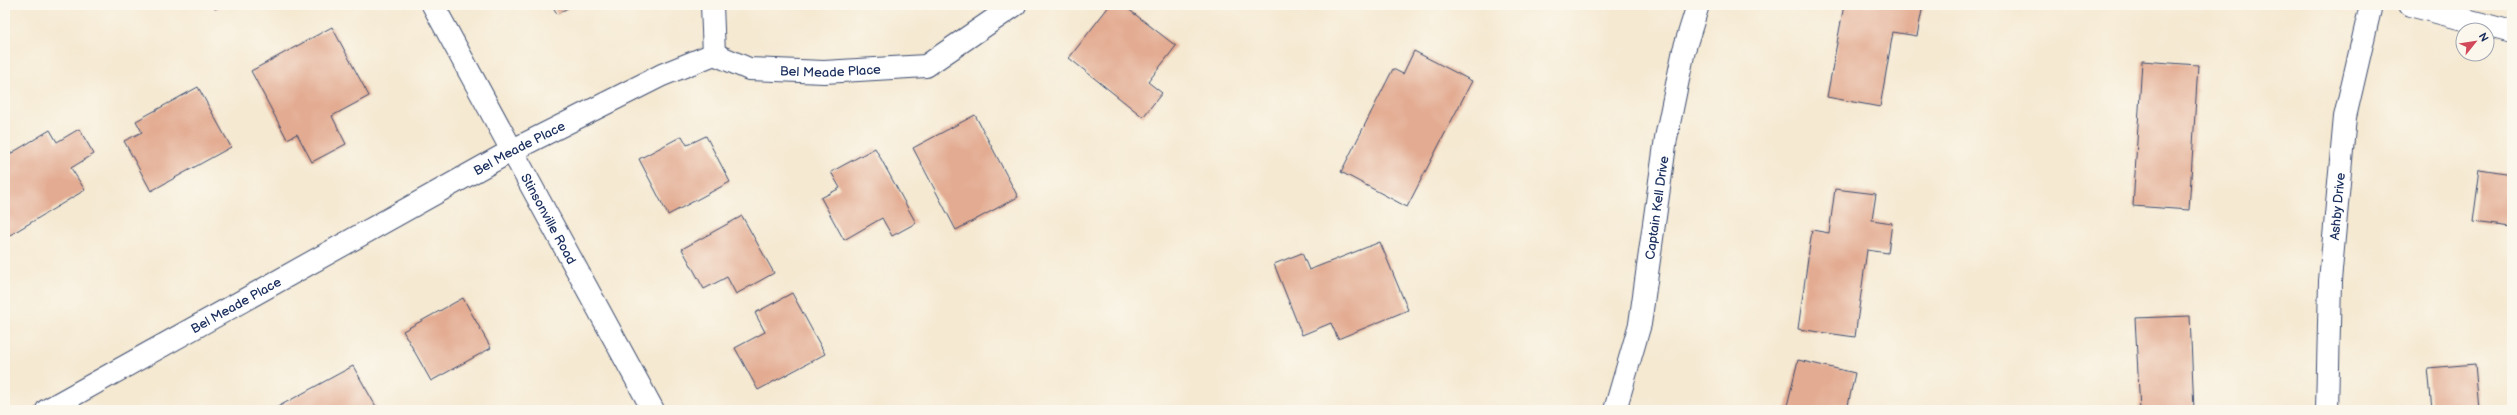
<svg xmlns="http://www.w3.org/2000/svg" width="2517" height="415" viewBox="0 0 2517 415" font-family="'Balsamiq Sans',sans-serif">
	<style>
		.building { fill: #e3ac92 }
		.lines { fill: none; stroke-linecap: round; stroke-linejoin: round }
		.minor-casing { stroke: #3c4b6f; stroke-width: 24 }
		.minor { stroke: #fff; stroke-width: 22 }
		.labels { text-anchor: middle; stroke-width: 3; stroke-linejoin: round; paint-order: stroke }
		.street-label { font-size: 13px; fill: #1b2f5e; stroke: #fbf7ec }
	</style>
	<rect width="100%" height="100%" fill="#fbf7ec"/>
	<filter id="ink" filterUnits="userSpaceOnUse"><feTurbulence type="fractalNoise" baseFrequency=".025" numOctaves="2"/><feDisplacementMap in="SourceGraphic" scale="8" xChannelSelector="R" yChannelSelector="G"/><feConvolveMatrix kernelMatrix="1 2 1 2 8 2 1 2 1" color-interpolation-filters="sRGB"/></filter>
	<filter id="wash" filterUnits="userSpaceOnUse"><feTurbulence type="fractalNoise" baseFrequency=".012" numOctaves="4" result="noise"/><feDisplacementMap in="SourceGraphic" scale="16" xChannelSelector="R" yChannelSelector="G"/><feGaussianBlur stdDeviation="0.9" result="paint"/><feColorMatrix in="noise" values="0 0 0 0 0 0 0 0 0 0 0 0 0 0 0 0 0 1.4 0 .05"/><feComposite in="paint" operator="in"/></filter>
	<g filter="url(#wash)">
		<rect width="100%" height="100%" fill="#f5e9d2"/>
		<g id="blocks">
			<g class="building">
				<polygon points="213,5 223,5 215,9"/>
				<polygon points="552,5 573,5 557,14"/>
				<polygon points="1110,5 1123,5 1176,46 1148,82 1162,93 1143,117 1069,58"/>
				<polygon points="1844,5 1923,5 1917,36 1893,32 1880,107 1827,97"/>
				<polygon points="332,27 369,96 332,116 346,144 312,162 297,134 287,139 251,71"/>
				<polygon points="1414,51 1472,81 1407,207 1341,172 1393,69 1403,74"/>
				<polygon points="2142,61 2198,65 2189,210 2133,206"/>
				<polygon points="198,87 231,147 151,191 124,141 142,132 136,121"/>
				<polygon points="975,115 1018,197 956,230 913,148"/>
				<polygon points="79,129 94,154 71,168 85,190 5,238 5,157 50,130 57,142"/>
				<polygon points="682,136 687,145 706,136 730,182 668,215 639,159"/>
				<polygon points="875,148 916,223 892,236 882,218 844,240 821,198 840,188 831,172"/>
				<polygon points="2480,169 2512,174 2512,227 2473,222"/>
				<polygon points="1835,189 1876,194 1872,220 1892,223 1888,253 1867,250 1855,337 1798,329 1812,230 1829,233"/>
				<polygon points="742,216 774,273 736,294 727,277 704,289 682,249"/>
				<polygon points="1380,242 1408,310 1338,339 1331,323 1302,335 1274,264 1302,253 1309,270"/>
				<polygon points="792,293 825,354 758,390 735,348 765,332 755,313"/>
				<polygon points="463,298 491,348 431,381 403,331"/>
				<polygon points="2190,316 2194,410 2140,410 2135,318"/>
				<polygon points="1798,360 1855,373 1847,410 1786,410"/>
				<polygon points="2475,364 2479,410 2432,410 2428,368"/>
				<polygon points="353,366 378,410 272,410"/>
			</g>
		</g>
	</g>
	<g filter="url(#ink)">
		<use href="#blocks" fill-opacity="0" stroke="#3c4b6f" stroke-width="1"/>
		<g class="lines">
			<g class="minor-casing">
				<g id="minor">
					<path id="s1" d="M433,5L653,410"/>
					<polyline points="712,5 714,54"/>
					<polyline points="2410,5 2512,32"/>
					<path id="s2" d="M47,410L511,151L662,75L714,54L749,69L824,72L926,66L1015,5"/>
					<path id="s3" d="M1615,410L1640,324L1666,138L1684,50L1698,5"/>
					<path id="s4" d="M2327,410L2330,281L2345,117L2371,5"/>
				</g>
			</g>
			<use href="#minor" class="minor"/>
		</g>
	</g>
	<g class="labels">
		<g class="street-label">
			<text dy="5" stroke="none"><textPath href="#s2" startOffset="876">Bel Meade Place</textPath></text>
			<text dy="5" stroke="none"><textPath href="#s2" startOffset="540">Bel Meade Place</textPath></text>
			<text dy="5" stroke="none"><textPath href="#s4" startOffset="204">Ashby Drive</textPath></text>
			<text dy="5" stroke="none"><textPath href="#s3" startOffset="207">Captain Kell Drive</textPath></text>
			<text dy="5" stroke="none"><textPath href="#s1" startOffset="243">Stinsonville Road</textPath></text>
			<text dy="5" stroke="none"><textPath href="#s2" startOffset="216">Bel Meade Place</textPath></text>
		</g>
	</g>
	<rect width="2517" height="415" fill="none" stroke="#fbf7ec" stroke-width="20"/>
	<g transform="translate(2475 42) rotate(60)"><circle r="19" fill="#fbf7ec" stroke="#a1a7b3"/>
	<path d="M0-3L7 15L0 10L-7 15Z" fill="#d1495b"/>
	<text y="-6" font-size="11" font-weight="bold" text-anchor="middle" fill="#1b2f5e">N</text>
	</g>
</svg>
